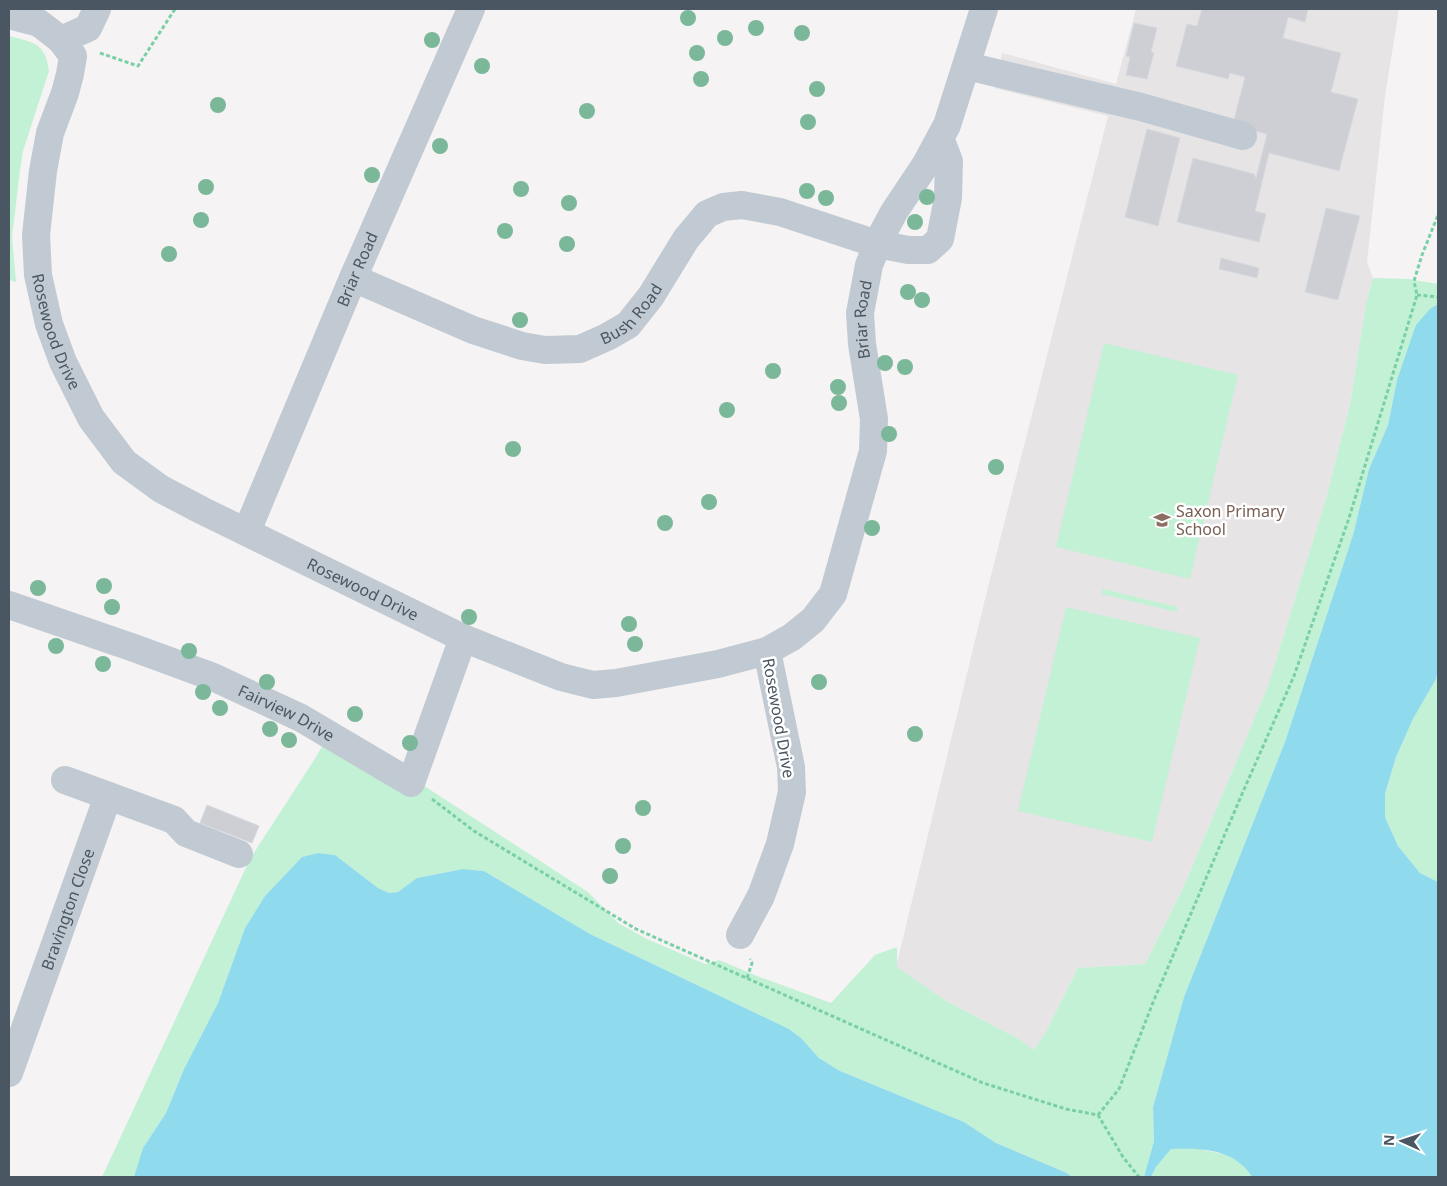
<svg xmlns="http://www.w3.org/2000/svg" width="1447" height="1186" viewBox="0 0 1447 1186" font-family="'Noto Sans',sans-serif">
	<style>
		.education { fill: #e6e4e5 }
		.green { fill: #c3f1d5 }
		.water { fill: #90daee }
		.building { fill: #cdcfd5; stroke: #d7d9de }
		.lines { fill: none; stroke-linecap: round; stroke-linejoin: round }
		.path { stroke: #7ad0a6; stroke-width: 3; stroke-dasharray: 4 2.5; stroke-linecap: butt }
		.minor { stroke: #c1cad2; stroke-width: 28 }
		.tree { fill: #7bb799 }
		.labels { text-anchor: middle; stroke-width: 5; stroke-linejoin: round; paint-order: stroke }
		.street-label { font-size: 16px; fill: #4a5661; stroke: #fff }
		.education-label { font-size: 16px; fill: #785e54; stroke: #fff; text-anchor: start }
	</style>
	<rect width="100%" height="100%" fill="#f5f3f3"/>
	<polygon class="education" points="1136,9 1399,9 1385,96 1367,262 1373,278 1366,303 1350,404 1327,495 1268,686 1184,886 1145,964 1078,968 1044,1035 1034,1051 1019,1039 946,1001 896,967 987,591 1108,116 994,88 1002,53 1116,84"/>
	<g class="green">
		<path d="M9,36C34,43 45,42 49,71L23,151L20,170L12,237L16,282L9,280Z"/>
		<polygon points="1373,278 1408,279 1438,284 1438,349 1397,380 1388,425 1369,469 1353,535 1285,742 1184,997 1153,1107 1154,1141 1144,1177 1072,1177 1067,1173 996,1143 964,1122 840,1071 819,1058 801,1038 789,1029 590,934 484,871 463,869 418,878 398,892 389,893 378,888 335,855 318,853 302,857 265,896 245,928 218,1003 184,1069 166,1113 143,1148 136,1176 134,1177 102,1177 250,859 316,757 333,727 588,892 618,923 647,939 705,964 719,960 757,976 831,1003 875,955 897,947 897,967 946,1001 1019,1039 1034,1050 1044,1035 1078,968 1145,964 1184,886 1268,686 1327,495 1350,404 1366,303"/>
		<polygon points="1104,343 1238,375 1190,579 1056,547"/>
		<polygon points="1103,589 1178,607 1176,612 1102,594"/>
		<polygon points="1066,607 1200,638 1152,842 1018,811"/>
		<polygon points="1438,671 1438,882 1420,873 1398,846 1385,817 1385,794 1396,757 1413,719 1436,679"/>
		<polygon points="1195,1148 1227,1155 1242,1164 1252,1177 1151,1177 1156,1167 1171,1149"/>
	</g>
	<g class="water">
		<path d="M1438,304V671L1436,679L1413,719L1396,757L1385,794V817L1398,846L1420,873L1438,882V1177H1252C1249,1173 1246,1168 1242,1165C1224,1148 1194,1148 1171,1149L1156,1167L1151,1177H1144L1154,1141L1153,1107L1184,997L1285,742L1353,535L1369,469L1388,425L1397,380L1416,325L1430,309Z"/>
		<polygon points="318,853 335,855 378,888 389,893 398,892 417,878 463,869 484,871 590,934 789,1029 801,1038 819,1058 840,1071 964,1122 996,1143 1067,1173 1072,1177 134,1177 143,1148 166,1113 184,1069 218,1003 245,928 265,896 302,857"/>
	</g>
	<g class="building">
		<polygon points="1202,9 1308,9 1305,22 1288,17 1283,38 1341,53 1331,92 1358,99 1339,171 1269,153 1255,211 1266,214 1259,242 1177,222 1193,158 1254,174 1256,178 1267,134 1239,127 1234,120 1245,77 1230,73 1228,79 1176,66 1187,24 1197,26"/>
		<polygon points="1134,23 1157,28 1151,52 1154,53 1147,79 1126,75 1130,57 1126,56"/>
		<polygon points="1147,129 1180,138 1158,226 1125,217"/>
		<polygon points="1326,208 1360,216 1338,300 1305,292"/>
		<polygon points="1221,258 1259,268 1257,278 1219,269"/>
		<polygon points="207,805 259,826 252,843 200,823"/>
	</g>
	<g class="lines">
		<g class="path">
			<polyline points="100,53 138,66 175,9"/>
			<polyline points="1417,295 1438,297"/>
			<polyline points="432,799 474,831 636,929 983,1083 1066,1109 1098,1115 1123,1157 1139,1177"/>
			<polyline points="747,978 752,963 750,959"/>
			<polyline points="1098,1115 1119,1089 1154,1000 1242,794 1294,676 1349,518 1417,295 1414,281 1422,255 1438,215"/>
		</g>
		<g class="minor">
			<path id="s1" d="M9,15L39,23L61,40L73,56L70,74L65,93L50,133L43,171L36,235L38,275L49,324L63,362L91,418L124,462L161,489L203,511L463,638L561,677L593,685L616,683L718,664L767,651L792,637L813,620L833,594L873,451L874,419L862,344L860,313L869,265L880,238L894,212L926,164L947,125L984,9"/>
			<polyline points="61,40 88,28 97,9"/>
			<polyline points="967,66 1141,107 1243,136"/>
			<path id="s2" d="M353,278L473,330L522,346L545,350L580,349L607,337L628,325L651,296L686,239L707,214L723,207L742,205L780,212L877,244L908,250H928L940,239L948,198L949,161L940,138"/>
			<path id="s3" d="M247,531L353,278L471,9"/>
			<path id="s4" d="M9,605L134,648L213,677L301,718L411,783L463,638"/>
			<polyline points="65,780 174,820 186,833 239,854"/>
			<polyline points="740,935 761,896 780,844 792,792 791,767 767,651"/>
			<path id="s5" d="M9,1073L108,796"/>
		</g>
	</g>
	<g class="tree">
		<circle cx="688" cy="18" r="8"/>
		<circle cx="756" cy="28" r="8"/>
		<circle cx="802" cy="33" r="8"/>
		<circle cx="725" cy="38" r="8"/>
		<circle cx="432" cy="40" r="8"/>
		<circle cx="697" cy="53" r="8"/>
		<circle cx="482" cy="66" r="8"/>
		<circle cx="701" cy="79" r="8"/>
		<circle cx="817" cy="89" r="8"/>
		<circle cx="218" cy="105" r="8"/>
		<circle cx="587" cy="111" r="8"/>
		<circle cx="808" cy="122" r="8"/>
		<circle cx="440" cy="146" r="8"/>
		<circle cx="372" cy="175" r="8"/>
		<circle cx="206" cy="187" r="8"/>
		<circle cx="521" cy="189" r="8"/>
		<circle cx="807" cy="191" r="8"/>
		<circle cx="927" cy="197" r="8"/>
		<circle cx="826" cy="198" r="8"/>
		<circle cx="569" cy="203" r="8"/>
		<circle cx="201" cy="220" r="8"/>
		<circle cx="915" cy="222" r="8"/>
		<circle cx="505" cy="231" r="8"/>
		<circle cx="567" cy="244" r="8"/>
		<circle cx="169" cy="254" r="8"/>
		<circle cx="908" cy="292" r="8"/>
		<circle cx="922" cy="300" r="8"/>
		<circle cx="520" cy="320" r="8"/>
		<circle cx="885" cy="363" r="8"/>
		<circle cx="905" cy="367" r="8"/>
		<circle cx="773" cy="371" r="8"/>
		<circle cx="838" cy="387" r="8"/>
		<circle cx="839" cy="403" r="8"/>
		<circle cx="727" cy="410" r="8"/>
		<circle cx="889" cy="434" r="8"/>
		<circle cx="513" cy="449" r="8"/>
		<circle cx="996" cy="467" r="8"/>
		<circle cx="709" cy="502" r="8"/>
		<circle cx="665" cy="523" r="8"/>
		<circle cx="872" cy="528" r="8"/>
		<circle cx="104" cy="586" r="8"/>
		<circle cx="38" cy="588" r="8"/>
		<circle cx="112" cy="607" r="8"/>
		<circle cx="469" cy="617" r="8"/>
		<circle cx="629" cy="624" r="8"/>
		<circle cx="635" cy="644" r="8"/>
		<circle cx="56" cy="646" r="8"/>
		<circle cx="189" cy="651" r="8"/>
		<circle cx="103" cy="664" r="8"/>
		<circle cx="267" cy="682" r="8"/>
		<circle cx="819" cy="682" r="8"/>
		<circle cx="203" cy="692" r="8"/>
		<circle cx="220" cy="708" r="8"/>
		<circle cx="355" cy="714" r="8"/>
		<circle cx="270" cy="729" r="8"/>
		<circle cx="915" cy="734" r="8"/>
		<circle cx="289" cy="740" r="8"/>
		<circle cx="410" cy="743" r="8"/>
		<circle cx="643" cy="808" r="8"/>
		<circle cx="623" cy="846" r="8"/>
		<circle cx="610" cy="876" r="8"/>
	</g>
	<defs>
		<g id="school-bare" transform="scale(1.35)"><path d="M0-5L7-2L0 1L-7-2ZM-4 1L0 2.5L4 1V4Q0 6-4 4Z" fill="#8d6e63" stroke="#fff" stroke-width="2.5" paint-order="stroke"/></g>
	</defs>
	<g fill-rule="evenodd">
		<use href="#school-bare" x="1162" y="520"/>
	</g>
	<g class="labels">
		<g class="street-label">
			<text dy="6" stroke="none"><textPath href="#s3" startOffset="284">Briar Road</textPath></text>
			<text dy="6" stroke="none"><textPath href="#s2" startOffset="304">Bush Road</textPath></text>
			<text dy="6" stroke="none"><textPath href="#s1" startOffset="1579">Briar Road</textPath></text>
			<text dy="6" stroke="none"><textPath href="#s1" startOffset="362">Rosewood Drive</textPath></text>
			<text dy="6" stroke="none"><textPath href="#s1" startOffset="782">Rosewood Drive</textPath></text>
			<text dy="6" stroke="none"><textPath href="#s4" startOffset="298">Fairview Drive</textPath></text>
			<text transform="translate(779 718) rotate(80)" y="6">Rosewood Drive</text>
			<text dy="6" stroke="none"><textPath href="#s5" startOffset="174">Bravington Close</textPath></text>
		</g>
		<g class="education-label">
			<text x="1176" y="517">Saxon Primary<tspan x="1176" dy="18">School</tspan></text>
		</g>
	</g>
	<rect width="1447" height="1186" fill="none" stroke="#4a5661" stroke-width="20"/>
	<g transform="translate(1402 1141) rotate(273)" stroke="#ffffff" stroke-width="4" paint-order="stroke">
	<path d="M0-4L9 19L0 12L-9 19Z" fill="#4a5661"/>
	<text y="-8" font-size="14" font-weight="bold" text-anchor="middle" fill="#4a5661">N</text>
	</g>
</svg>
